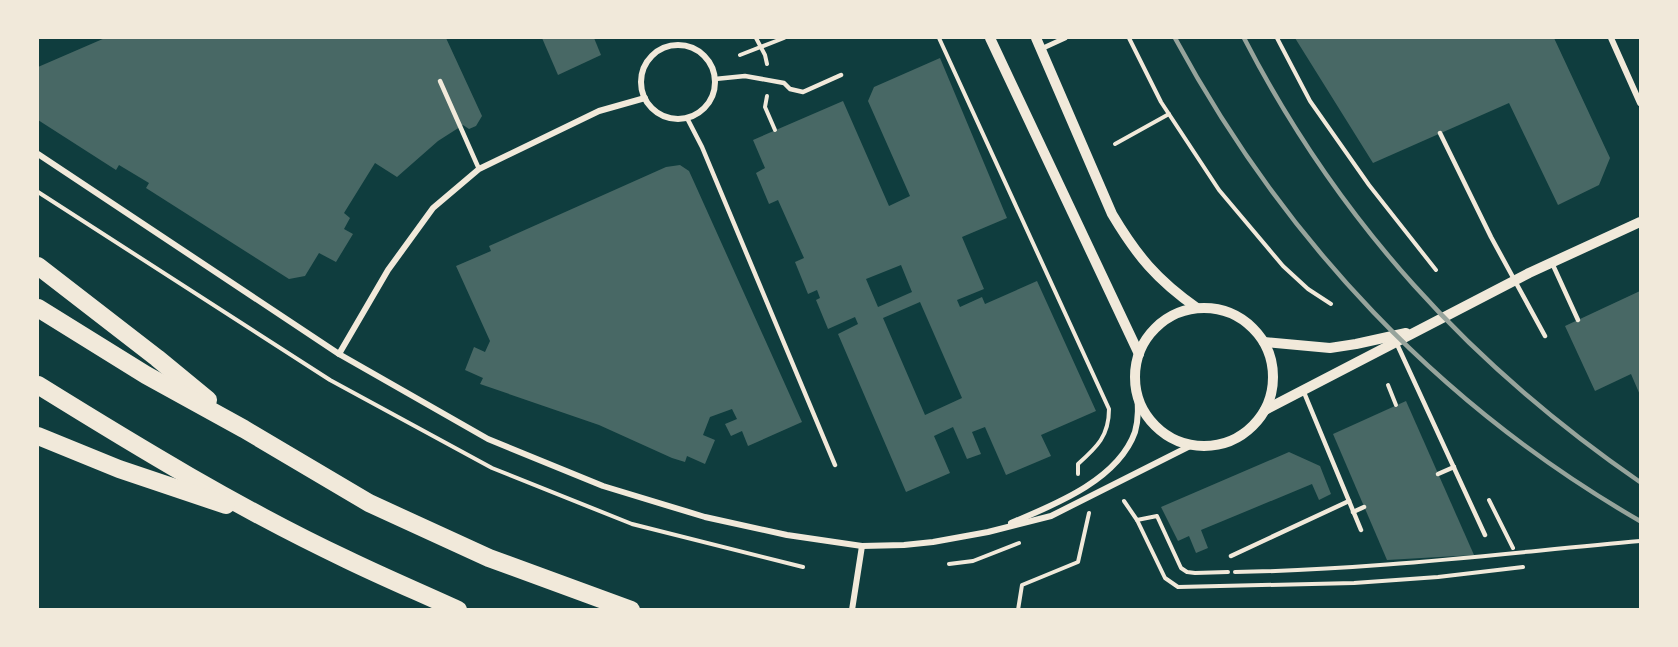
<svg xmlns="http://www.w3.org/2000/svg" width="1678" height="647" viewBox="0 0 1678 647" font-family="'Titillium Web',sans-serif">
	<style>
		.building { fill: #486865; fill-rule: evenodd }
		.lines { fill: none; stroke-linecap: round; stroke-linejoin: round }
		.path { stroke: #f1e9da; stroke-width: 4 }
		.service { stroke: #f1e9da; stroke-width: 4.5 }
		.pedestrian { stroke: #f1e9da; stroke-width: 5 }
		.minor { stroke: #f1e9da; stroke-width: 6 }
		.tertiary { stroke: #f1e9da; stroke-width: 10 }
		.motorway { stroke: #f1e9da; stroke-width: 18 }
		.rail { stroke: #97a49c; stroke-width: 4.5 }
	</style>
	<rect width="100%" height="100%" fill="#0f3d3e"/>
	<g class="building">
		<polygon points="105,38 446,38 482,116 476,126 469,129 463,125 438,141 397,177 375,163 344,213 350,218 344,229 353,234 336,262 319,253 305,276 289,279 146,188 149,183 119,165 116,170 38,120 38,67"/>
		<polygon points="542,38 594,38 601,55 558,75"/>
		<polygon points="1295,38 1554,38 1610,158 1599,185 1558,205 1509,103 1373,163"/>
		<path d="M940,58L1007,218L962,237L984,289L957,300L960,307L982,297L985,304L1037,281L1096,411L1041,435L1051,456L1006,475L985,427L972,432L981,454L967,459L953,427L934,436L950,473L906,492L838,334L858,324L855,317L828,329L816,300L820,298L817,290L808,294L795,262L804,258L778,200L769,204L756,173L765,168L753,140L843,101L889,206L910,196L868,101L874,87ZM901,265L912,292L878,307L866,279ZM920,302L962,398L925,415L883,318Z"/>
		<polygon points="680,165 689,171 694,182 802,422 748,446 742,431 731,436 725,424 737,419 732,409 710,417 703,435 715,440 705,464 687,456 685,462 672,458 599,425 480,384 483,378 465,370 474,347 485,352 490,341 456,266 491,251 489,246 666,167"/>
		<polygon points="1640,291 1640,395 1631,374 1595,391 1565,326"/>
		<polygon points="1406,401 1474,555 1387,560 1333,434"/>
		<polygon points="1289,452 1320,466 1331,494 1319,500 1312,484 1201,530 1208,548 1196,553 1189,536 1178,541 1161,507"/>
	</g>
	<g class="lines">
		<g class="path">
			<polyline points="756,38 765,55 767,64"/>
			<path d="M939,38L1109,409C1109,436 1097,447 1078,464V474"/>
			<polyline points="1129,38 1161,102 1219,190 1283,266 1308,289 1331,304"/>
			<polyline points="1277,38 1310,101 1369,185 1436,270"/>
			<polyline points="740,55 784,38"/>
			<polyline points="767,96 765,107 775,130"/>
			<polyline points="1115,144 1169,114"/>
			<polyline points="38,192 330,380 492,468 632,524 803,567"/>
			<polyline points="1388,385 1396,405"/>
			<polyline points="1489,500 1513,548"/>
			<polyline points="1124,501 1137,520 1165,578 1178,587 1354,583 1438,577 1523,567"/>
			<polyline points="1137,520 1157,516 1181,568 1187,572 1195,573 1228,572"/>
			<polyline points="949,564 973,561 1019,543"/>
			<path d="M1235,572C1371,570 1505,553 1640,541"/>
			<polyline points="1018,610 1022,585 1078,562 1089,513"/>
		</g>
		<g class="service">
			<polyline points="715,79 745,76 784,83 790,89 803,92 841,75"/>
			<polyline points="440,81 479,169"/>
			<polyline points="687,118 702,147 835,465"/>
			<polyline points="1440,133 1491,237 1545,336"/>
			<polyline points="1552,263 1578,320"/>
			<polyline points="1396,342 1485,535"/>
			<polyline points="1303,390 1361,530"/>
			<polyline points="1438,474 1454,467"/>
			<polyline points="1353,512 1364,507"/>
			<polyline points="1231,556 1349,501"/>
		</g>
		<polyline class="pedestrian" points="1041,49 1065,38"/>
		<g class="minor">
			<polyline points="1611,38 1640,103"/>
			<circle cx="678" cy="82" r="37"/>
			<polyline points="38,154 339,354 488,439 603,486 705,517 787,535 862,546 904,545 933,542 988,532 1051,516 1192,445"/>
			<polyline points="339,354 388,270 433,208 479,169 599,111 645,98"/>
			<path d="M1011,523C1054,505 1118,480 1135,432C1139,418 1138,405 1137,391"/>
			<polyline points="852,610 862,546"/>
		</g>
		<g class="tertiary">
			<polyline points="990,38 1139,354"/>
			<path d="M1036,38L1112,214C1137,256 1157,280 1197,308"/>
			<circle cx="1204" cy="377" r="69"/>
			<polyline points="1264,342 1330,348 1356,344 1406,333"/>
			<polyline points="1265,410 1529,273 1640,222"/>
		</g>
		<g class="motorway">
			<polyline points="38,266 157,358 208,400"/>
			<polyline points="38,308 146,375 244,429 369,503 489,558 631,610"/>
			<path d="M38,385C138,447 240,509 346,559C383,577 421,593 458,610"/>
			<polyline points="38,436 119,469 226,505"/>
		</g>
		<g class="rail">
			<path d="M1175,38C1284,240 1440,406 1640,521"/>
			<path d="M1244,38C1339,222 1470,365 1640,482"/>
		</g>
	</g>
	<rect width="1678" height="647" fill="none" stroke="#f1e9da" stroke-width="78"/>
</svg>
